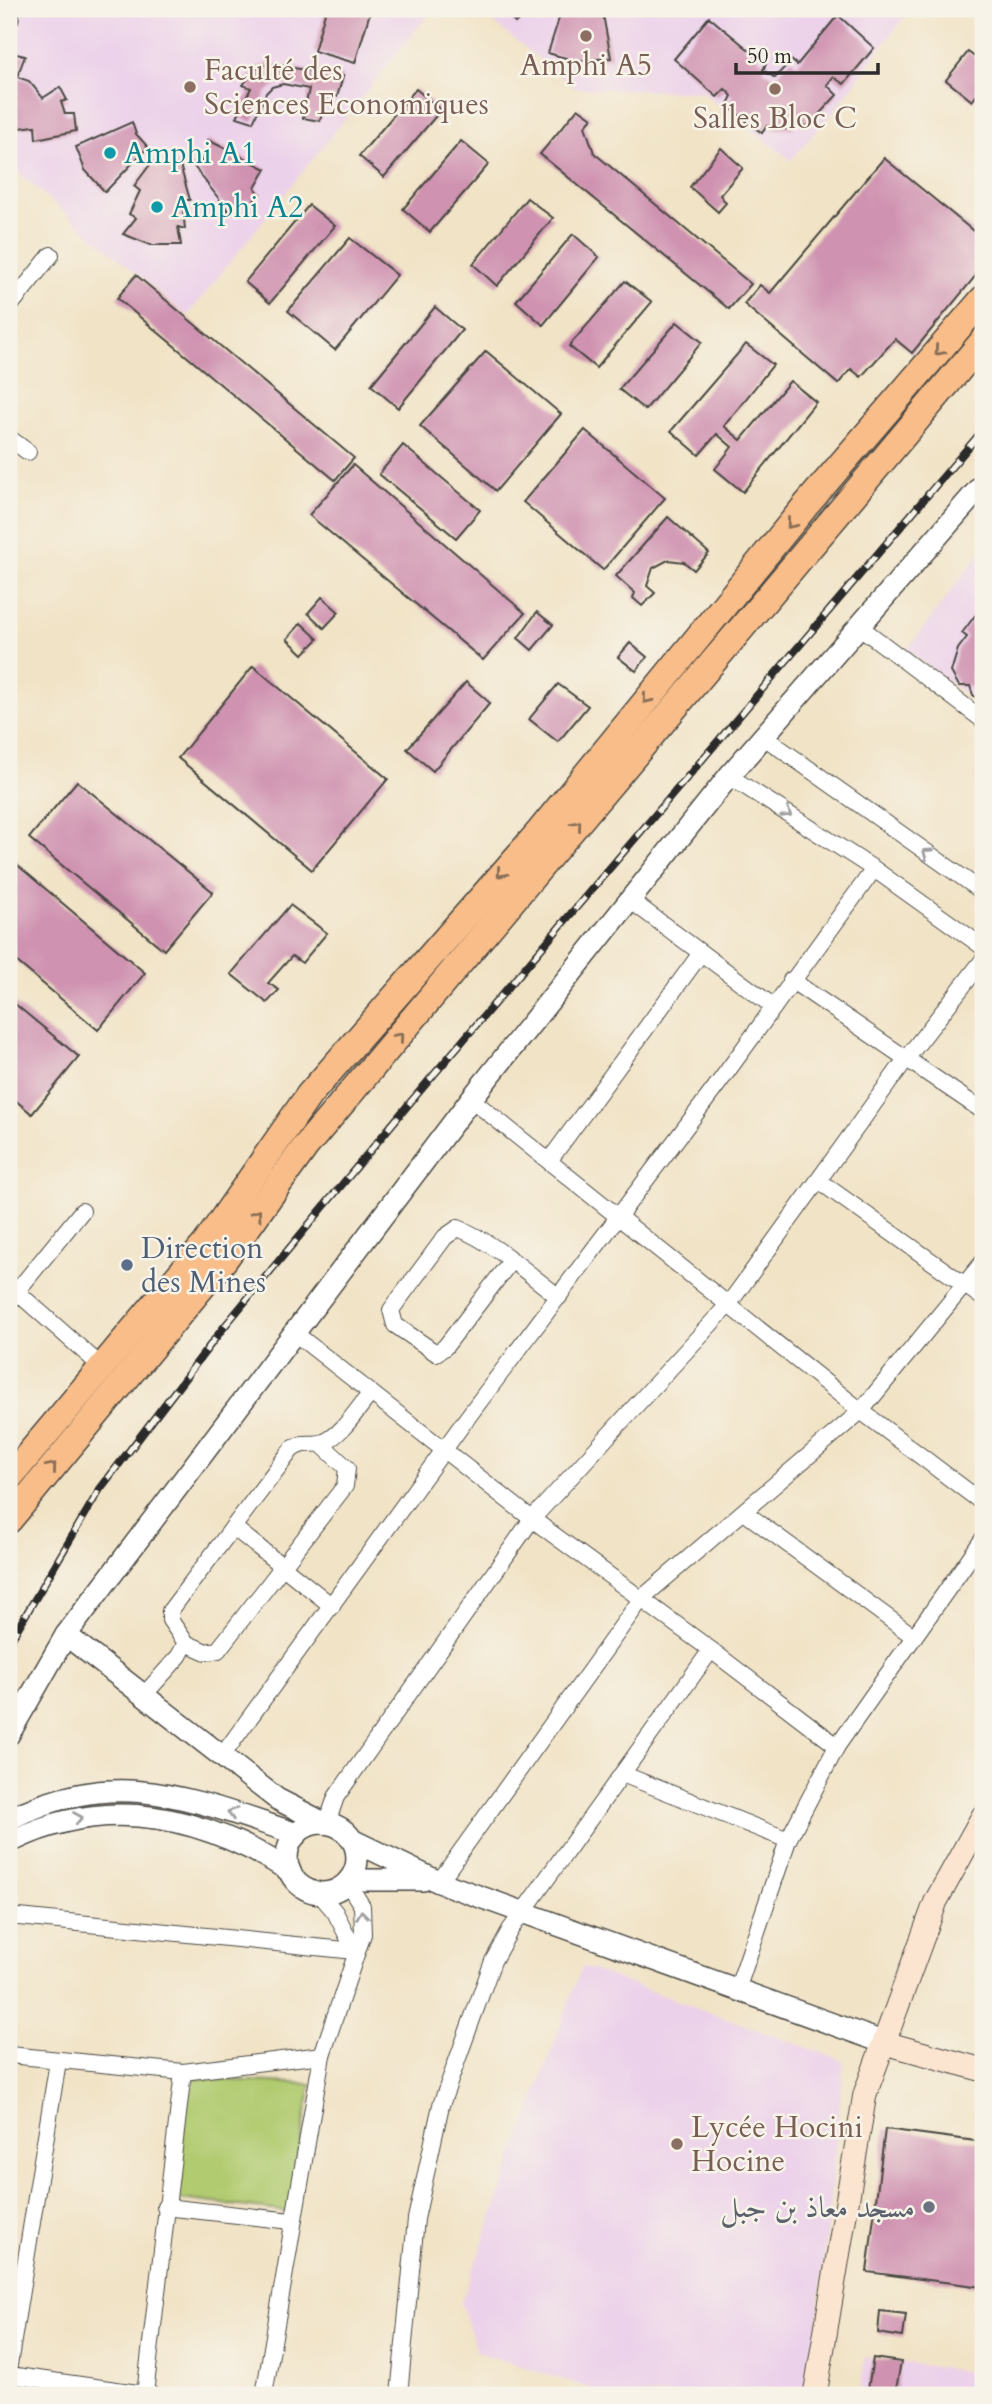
<svg xmlns="http://www.w3.org/2000/svg" width="992" height="2404" viewBox="0 0 992 2404" font-family="Cardo,Amiri,serif">
	<style>
		.built { fill: #ecd1ea }
		.green { fill: #b1cb70; stroke: #6e7b4e; stroke-width: 2 }
		.building { fill: #cf92b0 }
		.lines { fill: none; stroke-linecap: round; stroke-linejoin: round }
		.minor-casing { stroke: #494742; stroke-width: 18 }
		.tertiary-casing { stroke: #494742; stroke-width: 24 }
		.secondary-casing { stroke: #494742; stroke-width: 25 }
		.primary-casing { stroke: #494742; stroke-width: 29 }
		.minor { stroke: #fff; stroke-width: 16 }
		.tertiary { stroke: #fff; stroke-width: 21 }
		.secondary { stroke: #fce5d0; stroke-width: 23 }
		.primary { stroke: #f8bd89; stroke-width: 26 }
		.rail-casing { stroke: #2b2b2b; stroke-width: 8 }
		.rail { stroke: #f7f3e8; stroke-width: 5; stroke-dasharray: 16; stroke-linecap: butt }
		.oneway { stroke: #876d55 }
		.oneway2 { stroke: #a0a0a0 }
		.education-dot { fill: #8d6e63; stroke: #f7f3e8; stroke-width: 2.5 }
		.culture-dot { fill: #0f9aa8; stroke: #f7f3e8; stroke-width: 2.5 }
		.service-dot { fill: #5c6f8a; stroke: #f7f3e8; stroke-width: 2.5 }
		.worship-dot { fill: #6b7280; stroke: #f7f3e8; stroke-width: 2.5 }
		.labels { text-anchor: middle; stroke-width: 5; stroke-linejoin: round; paint-order: stroke }
		.education-label { font-size: 30px; fill: #785e54; stroke: #f7f3e8 }
		.culture-label { font-size: 30px; fill: #0d838f; stroke: #f7f3e8; text-anchor: start }
		.service-label { font-size: 30px; fill: #4e5e75; stroke: #f7f3e8; text-anchor: start }
		.worship-label { font-size: 30px; fill: #5b616d; stroke: #f7f3e8; text-anchor: end }
	</style>
	<rect width="100%" height="100%" fill="#f7f3e8"/>
	<filter id="ink" filterUnits="userSpaceOnUse"><feTurbulence type="fractalNoise" baseFrequency=".0143" numOctaves="2"/><feDisplacementMap in="SourceGraphic" scale="14" xChannelSelector="R" yChannelSelector="G"/><feConvolveMatrix kernelMatrix="1 2 1 2 8 2 1 2 1" color-interpolation-filters="sRGB"/></filter>
	<filter id="wash" filterUnits="userSpaceOnUse"><feTurbulence type="fractalNoise" baseFrequency=".00686" numOctaves="4" result="noise"/><feDisplacementMap in="SourceGraphic" scale="28" xChannelSelector="R" yChannelSelector="G"/><feGaussianBlur stdDeviation="1.57" result="paint"/><feColorMatrix in="noise" values="0 0 0 0 0 0 0 0 0 0 0 0 0 0 0 0 0 1.4 0 .05"/><feComposite in="paint" operator="in"/></filter>
	<g filter="url(#wash)">
		<rect width="100%" height="100%" fill="#f1e3c6"/>
		<g class="built">
			<polygon points="9,9 433,9 187,316 9,165"/>
			<polygon points="477,9 910,9 831,115 791,160 702,92 575,88"/>
			<polygon points="983,549 983,707 907,650"/>
			<polygon points="582,1966 844,2061 810,2395 611,2395 477,2352 461,2303"/>
			<polygon points="865,2357 983,2374 983,2395 860,2395"/>
		</g>
		<polygon class="green" points="186,2078 311,2084 289,2212 171,2198"/>
		<g id="blocks">
			<g class="building">
				<polygon points="9,9 20,9 18,22 9,21"/>
				<polygon points="326,9 371,9 355,63 314,51"/>
				<polygon points="502,9 531,9 515,23"/>
				<polygon points="562,9 602,9 611,58 576,61 548,53"/>
				<polygon points="838,15 874,48 844,84 833,77 827,85 837,95 807,127 797,122 792,129 774,129 767,126 762,133 727,106 732,96 725,89 717,97 674,59 709,17 766,64 763,70 775,78 791,60 797,65"/>
				<polygon points="968,52 983,63 983,88 972,101 946,80"/>
				<polygon points="12,53 25,56 17,77 29,81 43,98 60,87 67,100 61,102 65,114 74,114 76,131 36,139 35,126 20,128 16,115 9,123 9,60"/>
				<polygon points="269,64 343,76 337,97 326,96 320,121 303,118 309,89 283,84 272,87 266,93 253,122 237,117 251,88 243,85 257,67"/>
				<polygon points="416,89 441,110 384,177 359,156"/>
				<polygon points="578,108 592,118 585,126 594,153 751,284 729,309 540,154"/>
				<polygon points="132,122 136,134 148,147 105,192 85,170 76,147"/>
				<polygon points="208,140 266,169 255,188 260,194 252,203 247,199 230,213 192,164 201,162 207,154"/>
				<polygon points="461,141 489,164 430,232 403,209"/>
				<polygon points="721,148 743,168 720,195 726,203 718,212 690,187"/>
				<polygon points="884,158 983,239 983,267 912,353 895,339 861,377 851,369 838,384 744,304 760,285 770,293"/>
				<polygon points="152,162 163,167 180,165 190,200 182,200 185,229 178,227 181,245 151,245 123,234 136,218 129,214 140,191 134,186"/>
				<polygon points="527,198 553,218 497,286 473,264"/>
				<polygon points="309,205 335,226 270,303 245,282"/>
				<polygon points="573,234 599,257 543,325 516,301"/>
				<polygon points="350,238 397,275 335,350 288,311"/>
				<polygon points="136,275 354,458 335,480 117,298"/>
				<polygon points="625,281 652,302 596,368 569,346"/>
				<polygon points="435,307 462,330 398,408 371,385"/>
				<polygon points="677,322 702,342 645,410 619,389"/>
				<polygon points="746,344 773,365 724,426 741,440 790,381 816,402 743,492 715,469 732,447 717,434 699,455 671,431"/>
				<polygon points="486,351 561,414 496,491 420,426"/>
				<polygon points="585,430 665,498 603,570 523,502"/>
				<polygon points="403,445 480,510 456,538 379,474"/>
				<polygon points="353,465 525,613 483,660 309,515"/>
				<polygon points="668,517 709,553 694,570 684,562 668,560 653,568 647,586 655,593 642,606 633,598 635,593 616,576"/>
				<polygon points="322,597 339,612 324,628 308,613"/>
				<polygon points="983,605 983,703 973,695 970,686 959,686 951,672 958,649 967,637 962,633"/>
				<polygon points="537,612 553,625 532,650 518,638"/>
				<polygon points="301,623 318,639 303,654 287,639"/>
				<polygon points="630,643 647,657 636,671 618,657"/>
				<polygon points="253,666 388,779 312,870 178,758"/>
				<polygon points="466,682 490,703 433,771 407,749"/>
				<polygon points="558,684 588,706 558,742 529,719"/>
				<polygon points="77,781 213,892 164,950 29,838"/>
				<polygon points="9,858 145,973 98,1030 9,955"/>
				<polygon points="290,905 327,933 302,963 292,956 268,983 279,990 267,1003 231,974"/>
				<polygon points="9,999 79,1057 32,1114 9,1095"/>
				<polygon points="885,2129 983,2142 983,2287 867,2272"/>
				<polygon points="880,2311 906,2314 903,2337 878,2333"/>
				<polygon points="873,2358 901,2362 895,2395 867,2395"/>
			</g>
		</g>
	</g>
	<g filter="url(#ink)">
		<use href="#blocks" fill-opacity="0" stroke="#494742" stroke-width="2"/>
		<g class="lines">
			<g class="minor-casing">
				<g id="minor">
					<polyline points="9,307 51,255"/>
					<polyline points="9,438 28,452"/>
					<polyline points="860,627 983,720"/>
					<polyline points="764,737 983,892"/>
					<polyline points="729,776 874,869 983,947"/>
					<polyline points="630,900 774,1007"/>
					<polyline points="791,980 983,1111"/>
					<polyline points="471,1099 861,1411 983,1503"/>
					<polyline points="549,1161 701,953"/>
					<polyline points="819,1181 983,1298"/>
					<path d="M511,1261L445,1347L436,1353L395,1325L391,1310L445,1237L458,1228C495,1243 527,1273 559,1297"/>
					<polyline points="9,1285 102,1367"/>
					<polyline points="9,1301 82,1211"/>
					<polyline points="292,1331 532,1519 711,1650 837,1746"/>
					<polyline points="744,1512 913,1636"/>
					<polyline points="233,1527 332,1606"/>
					<polyline points="186,1643 206,1652 218,1650 345,1486 347,1468 321,1444"/>
					<path d="M144,1695L179,1656L186,1643L170,1620V1611L292,1449C307,1439 312,1447 324,1442C342,1435 358,1408 371,1393"/>
					<polyline points="222,1756 467,1418 718,1084 874,869"/>
					<polyline points="622,1774 788,1840"/>
					<polyline points="327,1823 336,1797 532,1519 728,1305 906,1059 983,960"/>
					<polyline points="439,1882 642,1598 861,1411 983,1262"/>
					<polyline points="318,1892 335,1912 355,1951"/>
					<polyline points="9,1916 355,1951"/>
					<polyline points="737,1990 788,1840 837,1746 983,1539"/>
					<polyline points="9,2055 183,2072 322,2055"/>
					<polyline points="165,2207 292,2221"/>
					<polyline points="9,2365 58,2061"/>
					<polyline points="9,2375 152,2395"/>
					<polyline points="145,2394 183,2072"/>
					<polyline points="264,2395 322,2055 363,1934 362,1906 347,1882"/>
					<polyline points="399,2395 416,2219 441,2105 493,1961 510,1930 711,1650"/>
				</g>
			</g>
			<g class="tertiary-casing">
				<g id="tertiary">
					<polyline points="66,1635 277,1799 324,1823"/>
					<polyline points="9,1734 66,1635 471,1099 729,776 983,484"/>
					<path d="M9,1819C119,1765 189,1799 297,1834"/>
					<circle cx="322" cy="1858" r="35"/>
					<path d="M14,1840C109,1794 203,1816 290,1871"/>
					<polyline points="352,1840 439,1882 885,2043"/>
					<polyline points="349,1880 423,1880"/>
				</g>
			</g>
			<g class="secondary-casing">
				<g id="secondary">
					<polyline points="885,2043 983,2070"/>
					<polyline points="815,2395 865,2094 936,1901 983,1816"/>
				</g>
			</g>
			<g class="primary-casing">
				<g id="primary">
					<polyline points="9,1478 206,1243 309,1095 540,831 807,504 983,299"/>
					<polyline points="9,1520 224,1260 305,1147 983,341"/>
				</g>
			</g>
			<use href="#minor" class="minor"/>
			<use href="#tertiary" class="tertiary"/>
			<use href="#secondary" class="secondary"/>
			<use href="#primary" class="primary"/>
			<g class="rail-casing">
				<polyline id="rail" points="9,1643 100,1489 224,1327 408,1105 983,430"/>
			</g>
			<use href="#rail" class="rail"/>
		</g>
		<defs><path id="oneway-chevron" d="M-2-3.5L2.5 0L-2 3.5" fill="none" stroke-width="1.6" stroke-linecap="round" stroke-linejoin="round" transform="scale(1.75)"/></defs>
		<g class="oneway">
			<use href="#oneway-chevron" transform="translate(939 351) rotate(131)"/>
			<use href="#oneway-chevron" transform="translate(791 524) rotate(130)"/>
			<use href="#oneway-chevron" transform="translate(647 699) rotate(129)"/>
			<use href="#oneway-chevron" transform="translate(577 825) rotate(-50)"/>
			<use href="#oneway-chevron" transform="translate(501 873) rotate(131)"/>
			<use href="#oneway-chevron" transform="translate(399 1037) rotate(-50)"/>
			<use href="#oneway-chevron" transform="translate(257 1214) rotate(-54)"/>
			<use href="#oneway-chevron" transform="translate(52 1467) rotate(-50)"/>
		</g>
		<g class="oneway2">
			<use href="#oneway-chevron" transform="translate(787 813) rotate(33)"/>
			<use href="#oneway-chevron" transform="translate(927 853) rotate(-145)"/>
			<use href="#oneway-chevron" transform="translate(232 1813) rotate(-162)"/>
			<use href="#oneway-chevron" transform="translate(78 1818) rotate(-10)"/>
			<use href="#oneway-chevron" transform="translate(362 1915) rotate(-97)"/>
		</g>
	</g>
	<g class="education-dot">
		<circle cx="586" cy="36" r="7"/>
		<circle cx="190" cy="87" r="7"/>
		<circle cx="775" cy="89" r="7"/>
		<circle cx="677" cy="2144" r="7"/>
	</g>
	<g class="culture-dot">
		<circle cx="110" cy="153" r="7"/>
		<circle cx="157" cy="207" r="7"/>
	</g>
	<circle class="service-dot" cx="127" cy="1265" r="7"/>
	<circle class="worship-dot" cx="929" cy="2207" r="7"/>
	<g class="labels">
		<g class="education-label">
			<text x="586" y="75">Amphi A5</text>
			<text x="204" y="80" text-anchor="start">Faculté des<tspan x="204" dy="34">Sciences Economiques</tspan></text>
			<text x="775" y="128">Salles Bloc C</text>
			<text x="691" y="2137" text-anchor="start">Lycée Hocini<tspan x="691" dy="34">Hocine</tspan></text>
		</g>
		<g class="culture-label">
			<text x="124" y="163">Amphi A1</text>
			<text x="171" y="217">Amphi A2</text>
		</g>
		<g class="service-label">
			<text x="141" y="1258">Direction<tspan x="141" dy="34">des Mines</tspan></text>
		</g>
		<g class="worship-label">
			<text x="915" y="2217">مسجد معاذ بن جبل</text>
		</g>
	</g>
	<rect width="992" height="2404" fill="none" stroke="#f7f3e8" stroke-width="35"/>
	<path d="M736 63v10h142v-10" fill="none" stroke="#2b2b2b" stroke-width="3.5"/>
	<text x="747" y="63" font-size="21" fill="#2b2b2b" stroke="#f7f3e8" stroke-width="5" paint-order="stroke">50 m</text>
</svg>
